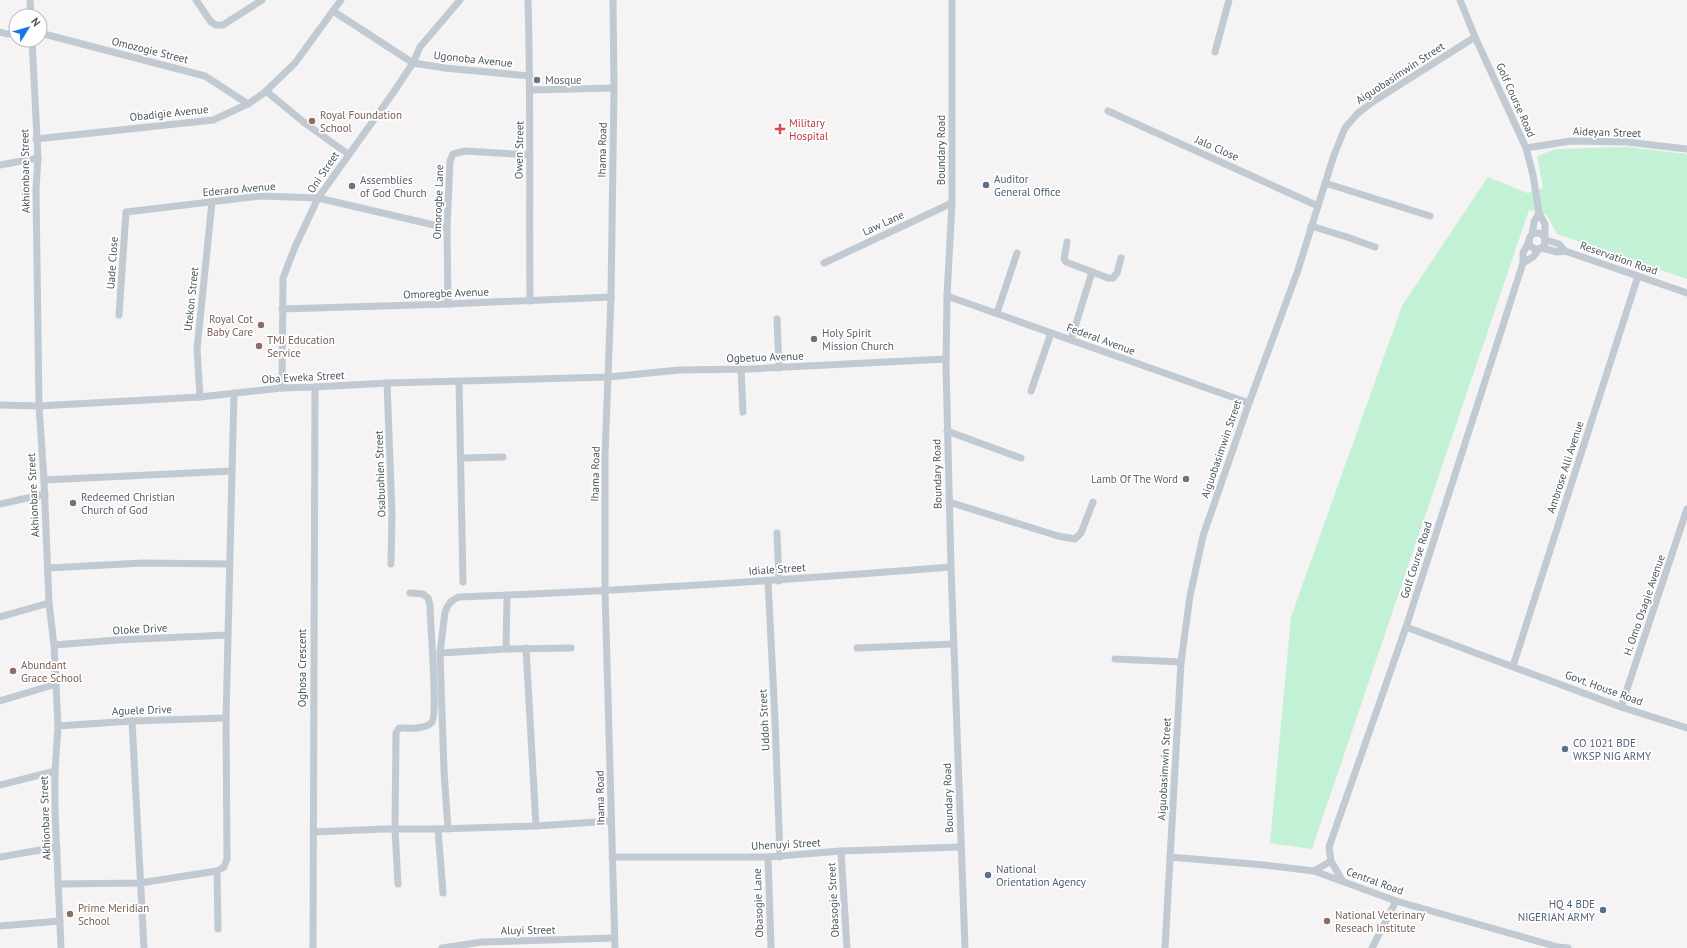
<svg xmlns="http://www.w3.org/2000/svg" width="1687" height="948" viewBox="0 0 1687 948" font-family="'PT Sans',sans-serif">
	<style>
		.green { fill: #c3f1d5 }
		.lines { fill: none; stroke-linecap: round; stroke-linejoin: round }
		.minor { stroke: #c1cad2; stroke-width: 7 }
		.worship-dot { fill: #6b7280; stroke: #fff; stroke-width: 1.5 }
		.education-dot { fill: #8d6e63; stroke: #fff; stroke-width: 1.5 }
		.health-dot { fill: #e0444e; stroke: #fff; stroke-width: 1.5 }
		.service-dot { fill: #5c6f8a; stroke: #fff; stroke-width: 1.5 }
		.labels { text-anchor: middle; stroke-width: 3.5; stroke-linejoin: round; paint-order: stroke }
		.street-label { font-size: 11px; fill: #4a5661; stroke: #fff }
		.worship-label { font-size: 11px; fill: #5b616d; stroke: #fff; text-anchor: start }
		.education-label { font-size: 11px; fill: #785e54; stroke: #fff; text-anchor: start }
		.health-label { font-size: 11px; fill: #be3a42; stroke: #fff; text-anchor: start }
		.service-label { font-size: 11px; fill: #4e5e75; stroke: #fff; text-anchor: start }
	</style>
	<rect width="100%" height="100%" fill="#f5f3f3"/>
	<polygon class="green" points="1627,147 1687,154 1687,279 1557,234 1546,214 1529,210 1312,849 1270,843 1291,617 1402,306 1488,177 1527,193 1543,188 1537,156 1556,149"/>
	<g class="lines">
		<g class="minor">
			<polyline points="30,0 31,16"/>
			<polyline points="196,0 211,22 216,25 223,25 262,0"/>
			<path d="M528,0C531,100 529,201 530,301"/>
			<polyline points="613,0 614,88 611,297 605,455 605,591 615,948"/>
			<polyline points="952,0 952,203 947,296 946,366 951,567 965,948"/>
			<polyline points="1460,0 1475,37 1526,148 1533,175 1539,213 1545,224 1545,237"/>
			<polyline points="333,11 413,63 445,68 530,76"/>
			<polyline points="0,32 7,34 16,33"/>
			<polyline points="40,33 205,76 248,104"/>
			<polyline points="32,40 38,158 36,189 39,406 44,480 49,603 54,645 58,726 55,771 55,811 61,948"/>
			<polyline points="1215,52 1229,0"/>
			<polyline points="530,90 614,88"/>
			<polyline points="266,91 306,124 348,154"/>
			<polyline points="1108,111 1318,206"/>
			<polyline points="36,139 213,120 248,104 264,93 295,63 341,0"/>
			<polyline points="1526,148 1571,141 1627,142 1687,149"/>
			<polyline points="0,165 38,158"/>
			<polyline points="1325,183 1430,216"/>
			<polyline points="1311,226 1347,237 1375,247"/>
			<circle cx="1537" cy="241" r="8"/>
			<polyline points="1532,234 1534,222 1539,213"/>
			<polyline points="1546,240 1559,244 1565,251 1687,293"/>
			<polyline points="1067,242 1064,259 1066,262 1108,278 1113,278 1117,273 1121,258"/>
			<polyline points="1542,248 1557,252 1565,251"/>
			<polyline points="824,263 952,203"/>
			<polyline points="1523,263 1533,257 1539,249"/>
			<polyline points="947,296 1249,403"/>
			<polyline points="448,304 447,228 450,161 453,154 465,151 529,155"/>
			<polyline points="282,309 448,304 611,297"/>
			<polyline points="997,313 1017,253"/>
			<polyline points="119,315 126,212 261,196 318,198 447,228"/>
			<polyline points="777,319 779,368"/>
			<polyline points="1071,340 1092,272"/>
			<polyline points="741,369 743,412"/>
			<polyline points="459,381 463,582"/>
			<polyline points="387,383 392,513 391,564"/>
			<polyline points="282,388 283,278 295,247 318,198 393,93 413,63 420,47 460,0"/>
			<polyline points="1031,391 1051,333"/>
			<polyline points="200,397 197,349 212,202"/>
			<polyline points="0,405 39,406 200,397 282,388 315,387 387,383 609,377 679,370 749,369 946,359"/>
			<polyline points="947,431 1021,458"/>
			<polyline points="461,458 503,457"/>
			<polyline points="44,480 232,471"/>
			<polyline points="949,502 1058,536 1075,539 1081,533 1093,502"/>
			<polyline points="0,504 45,494"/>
			<polyline points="777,533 779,581"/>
			<polyline points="49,568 143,563 229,564"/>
			<polyline points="768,581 775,719 780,857"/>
			<polyline points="0,617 49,603"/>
			<polyline points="1406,627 1621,707 1687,728"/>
			<polyline points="54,645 117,640 228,635"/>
			<polyline points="526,648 536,826"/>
			<polyline points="857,648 953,644"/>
			<polyline points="506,649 507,595"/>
			<path d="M440,653L445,612C448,604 451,600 459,597C623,591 787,580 951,567"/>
			<polyline points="1115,659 1181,662"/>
			<polyline points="1513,666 1638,276"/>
			<polyline points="0,701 56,684"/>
			<polyline points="1621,707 1687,509"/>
			<polyline points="132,721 144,948"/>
			<polyline points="58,726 132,721 226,718"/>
			<polyline points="0,785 55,771"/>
			<polyline points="438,829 443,893"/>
			<polyline points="448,829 444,771 440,653 506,649 571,648"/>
			<polyline points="313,832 384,829 438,829 536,826 611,821"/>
			<polyline points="841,851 847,948"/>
			<polyline points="0,857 57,847"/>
			<polyline points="612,857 768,857 841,851 960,847"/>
			<polyline points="768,857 771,948"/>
			<polyline points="1170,857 1264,865 1314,871 1396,901 1558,947 1568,948"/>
			<polyline points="217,871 218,929"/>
			<polyline points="1314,871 1331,861"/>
			<polyline points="1342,880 1331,861 1329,847 1406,627 1523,263 1523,253 1529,242"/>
			<polyline points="59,884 140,883 217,871 224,867 227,859 226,718 234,393"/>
			<path d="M398,884L395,829L396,733L399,728C408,728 426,730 432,722C438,715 430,621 430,605L428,598L423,594L410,593"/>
			<polyline points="0,926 60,921"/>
			<polyline points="313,948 315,387"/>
			<polyline points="442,948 482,942 614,938"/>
			<polyline points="1165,948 1181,662 1190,596 1203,536 1249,403 1297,273 1334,155 1345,128 1357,114 1371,103 1475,37"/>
			<polyline points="1372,948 1396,901"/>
		</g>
	</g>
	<g class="worship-dot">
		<circle cx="537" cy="80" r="4"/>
		<circle cx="352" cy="186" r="4"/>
		<circle cx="814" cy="339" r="4"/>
		<circle cx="1186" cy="479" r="4"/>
		<circle cx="73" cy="503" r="4"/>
	</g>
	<g class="education-dot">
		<circle cx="312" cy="121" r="4"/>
		<circle cx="261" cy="325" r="4"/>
		<circle cx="259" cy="346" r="4"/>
		<circle cx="13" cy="671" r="4"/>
		<circle cx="70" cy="914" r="4"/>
		<circle cx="1327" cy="921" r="4"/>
	</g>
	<path class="health-dot" d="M778 123h4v4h4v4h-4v4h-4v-4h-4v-4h4z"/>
	<g class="service-dot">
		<circle cx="986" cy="185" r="4"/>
		<circle cx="1565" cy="749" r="4"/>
		<circle cx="988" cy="875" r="4"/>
		<circle cx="1603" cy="910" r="4"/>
	</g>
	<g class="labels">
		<g class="street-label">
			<text transform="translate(150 50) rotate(14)" y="4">Omozogie Street</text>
			<text transform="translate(473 59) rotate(6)" y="4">Ugonoba Avenue</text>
			<text transform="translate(1400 73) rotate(-33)" y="4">Aiguobasimwin Street</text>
			<text transform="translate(1516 100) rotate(66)" y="4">Golf Course Road</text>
			<text transform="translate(169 113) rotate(-6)" y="4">Obadigie Avenue</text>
			<text transform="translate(1607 132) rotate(2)" y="4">Aideyan Street</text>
			<text transform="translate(1217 148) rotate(24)" y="4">Jalo Close</text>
			<text transform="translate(519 150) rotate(-89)" y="4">Owen Street</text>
			<text transform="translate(602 150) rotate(-89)" y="4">Ihama Road</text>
			<text transform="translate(941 150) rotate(-90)" y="4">Boundary Road</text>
			<text transform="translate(25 171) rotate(-91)" y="4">Akhionbare Street</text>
			<text transform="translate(323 172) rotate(-56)" y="4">Oni Street</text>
			<text transform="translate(239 189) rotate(-5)" y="4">Ederaro Avenue</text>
			<text transform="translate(438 202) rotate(-88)" y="4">Omorogbe Lane</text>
			<text transform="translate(883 223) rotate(-25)" y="4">Law Lane</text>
			<text transform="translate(1619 258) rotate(19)" y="4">Reservation Road</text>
			<text transform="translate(112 263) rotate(-86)" y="4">Uade Close</text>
			<text transform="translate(446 293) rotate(-2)" y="4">Omoregbe Avenue</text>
			<text transform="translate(191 299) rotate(-84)" y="4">Utekon Street</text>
			<text transform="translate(1101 339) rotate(20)" y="4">Federal Avenue</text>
			<text transform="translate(765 357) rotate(-2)" y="4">Ogbetuo Avenue</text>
			<text transform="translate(303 377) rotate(-3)" y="4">Oba Eweka Street</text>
			<text transform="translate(1221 449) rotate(-71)" y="4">Aiguobasimwin Street</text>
			<text transform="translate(1565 467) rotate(-72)" y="4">Ambrose Alli Avenue</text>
			<text transform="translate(380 474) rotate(-92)" y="4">Osabuohien Street</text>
			<text transform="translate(595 474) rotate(-89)" y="4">Ihama Road</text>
			<text transform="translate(937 474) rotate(-91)" y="4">Boundary Road</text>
			<text transform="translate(33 495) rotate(-93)" y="4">Akhionbare Street</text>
			<text transform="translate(1416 560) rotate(-72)" y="4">Golf Course Road</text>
			<text transform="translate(777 569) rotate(-4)" y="4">Idiale Street</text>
			<text transform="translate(1644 605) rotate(-71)" y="4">H. Omo Osagie Avenue</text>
			<text transform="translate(140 629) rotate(-3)" y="4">Oloke Drive</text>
			<text transform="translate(302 668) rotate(-90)" y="4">Oghosa Crescent</text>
			<text transform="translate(1604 688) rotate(20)" y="4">Govt. House Road</text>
			<text transform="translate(142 710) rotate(-2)" y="4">Aguele Drive</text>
			<text transform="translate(764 720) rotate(-93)" y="4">Uddoh Street</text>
			<text transform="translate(1164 769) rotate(-87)" y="4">Aiguobasimwin Street</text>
			<text transform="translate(600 798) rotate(-91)" y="4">Ihama Road</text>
			<text transform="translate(948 798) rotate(-92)" y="4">Boundary Road</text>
			<text transform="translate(45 818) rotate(-92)" y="4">Akhionbare Street</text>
			<text transform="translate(786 844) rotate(-3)" y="4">Uhenuyi Street</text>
			<text transform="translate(1375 881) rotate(20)" y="4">Central Road</text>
			<text transform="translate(833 900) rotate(-93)" y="4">Obasogie Street</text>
			<text transform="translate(758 903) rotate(-92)" y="4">Obasogie Lane</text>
			<text transform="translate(528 930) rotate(-1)" y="4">Aluyi Street</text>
		</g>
		<g class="worship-label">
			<text x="545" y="84">Mosque</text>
			<text x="360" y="184">Assemblies<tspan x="360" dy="13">of God Church</tspan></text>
			<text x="822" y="337">Holy Spirit<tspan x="822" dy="13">Mission Church</tspan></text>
			<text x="1178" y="483" text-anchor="end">Lamb Of The Word</text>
			<text x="81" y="501">Redeemed Christian<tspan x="81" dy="13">Church of God</tspan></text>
		</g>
		<g class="education-label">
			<text x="320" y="119">Royal Foundation<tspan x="320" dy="13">School</tspan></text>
			<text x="253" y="323" text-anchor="end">Royal Cot<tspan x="253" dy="13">Baby Care</tspan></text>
			<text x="267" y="344">TMJ Education<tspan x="267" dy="13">Service</tspan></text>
			<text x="21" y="669">Abundant<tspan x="21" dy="13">Grace School</tspan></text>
			<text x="78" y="912">Prime Meridian<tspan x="78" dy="13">School</tspan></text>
			<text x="1335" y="919">National Veterinary<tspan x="1335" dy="13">Reseach Institute</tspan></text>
		</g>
		<g class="health-label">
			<text x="789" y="127">Military<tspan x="789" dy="13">Hospital</tspan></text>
		</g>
		<g class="service-label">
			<text x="994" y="183">Auditor<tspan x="994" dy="13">General Office</tspan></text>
			<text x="1573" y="747">CO 1021 BDE<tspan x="1573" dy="13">WKSP NIG ARMY</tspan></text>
			<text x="996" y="873">National<tspan x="996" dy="13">Orientation Agency</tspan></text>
			<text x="1595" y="908" text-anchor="end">HQ 4 BDE<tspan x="1595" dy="13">NIGERIAN ARMY</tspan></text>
		</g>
	</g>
	<g transform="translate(28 28) rotate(53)"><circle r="19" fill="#ffffff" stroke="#b7bbc0"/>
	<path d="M0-3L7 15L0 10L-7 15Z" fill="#1a73e8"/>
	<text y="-6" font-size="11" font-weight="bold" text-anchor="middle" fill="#4a5661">N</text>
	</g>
</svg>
